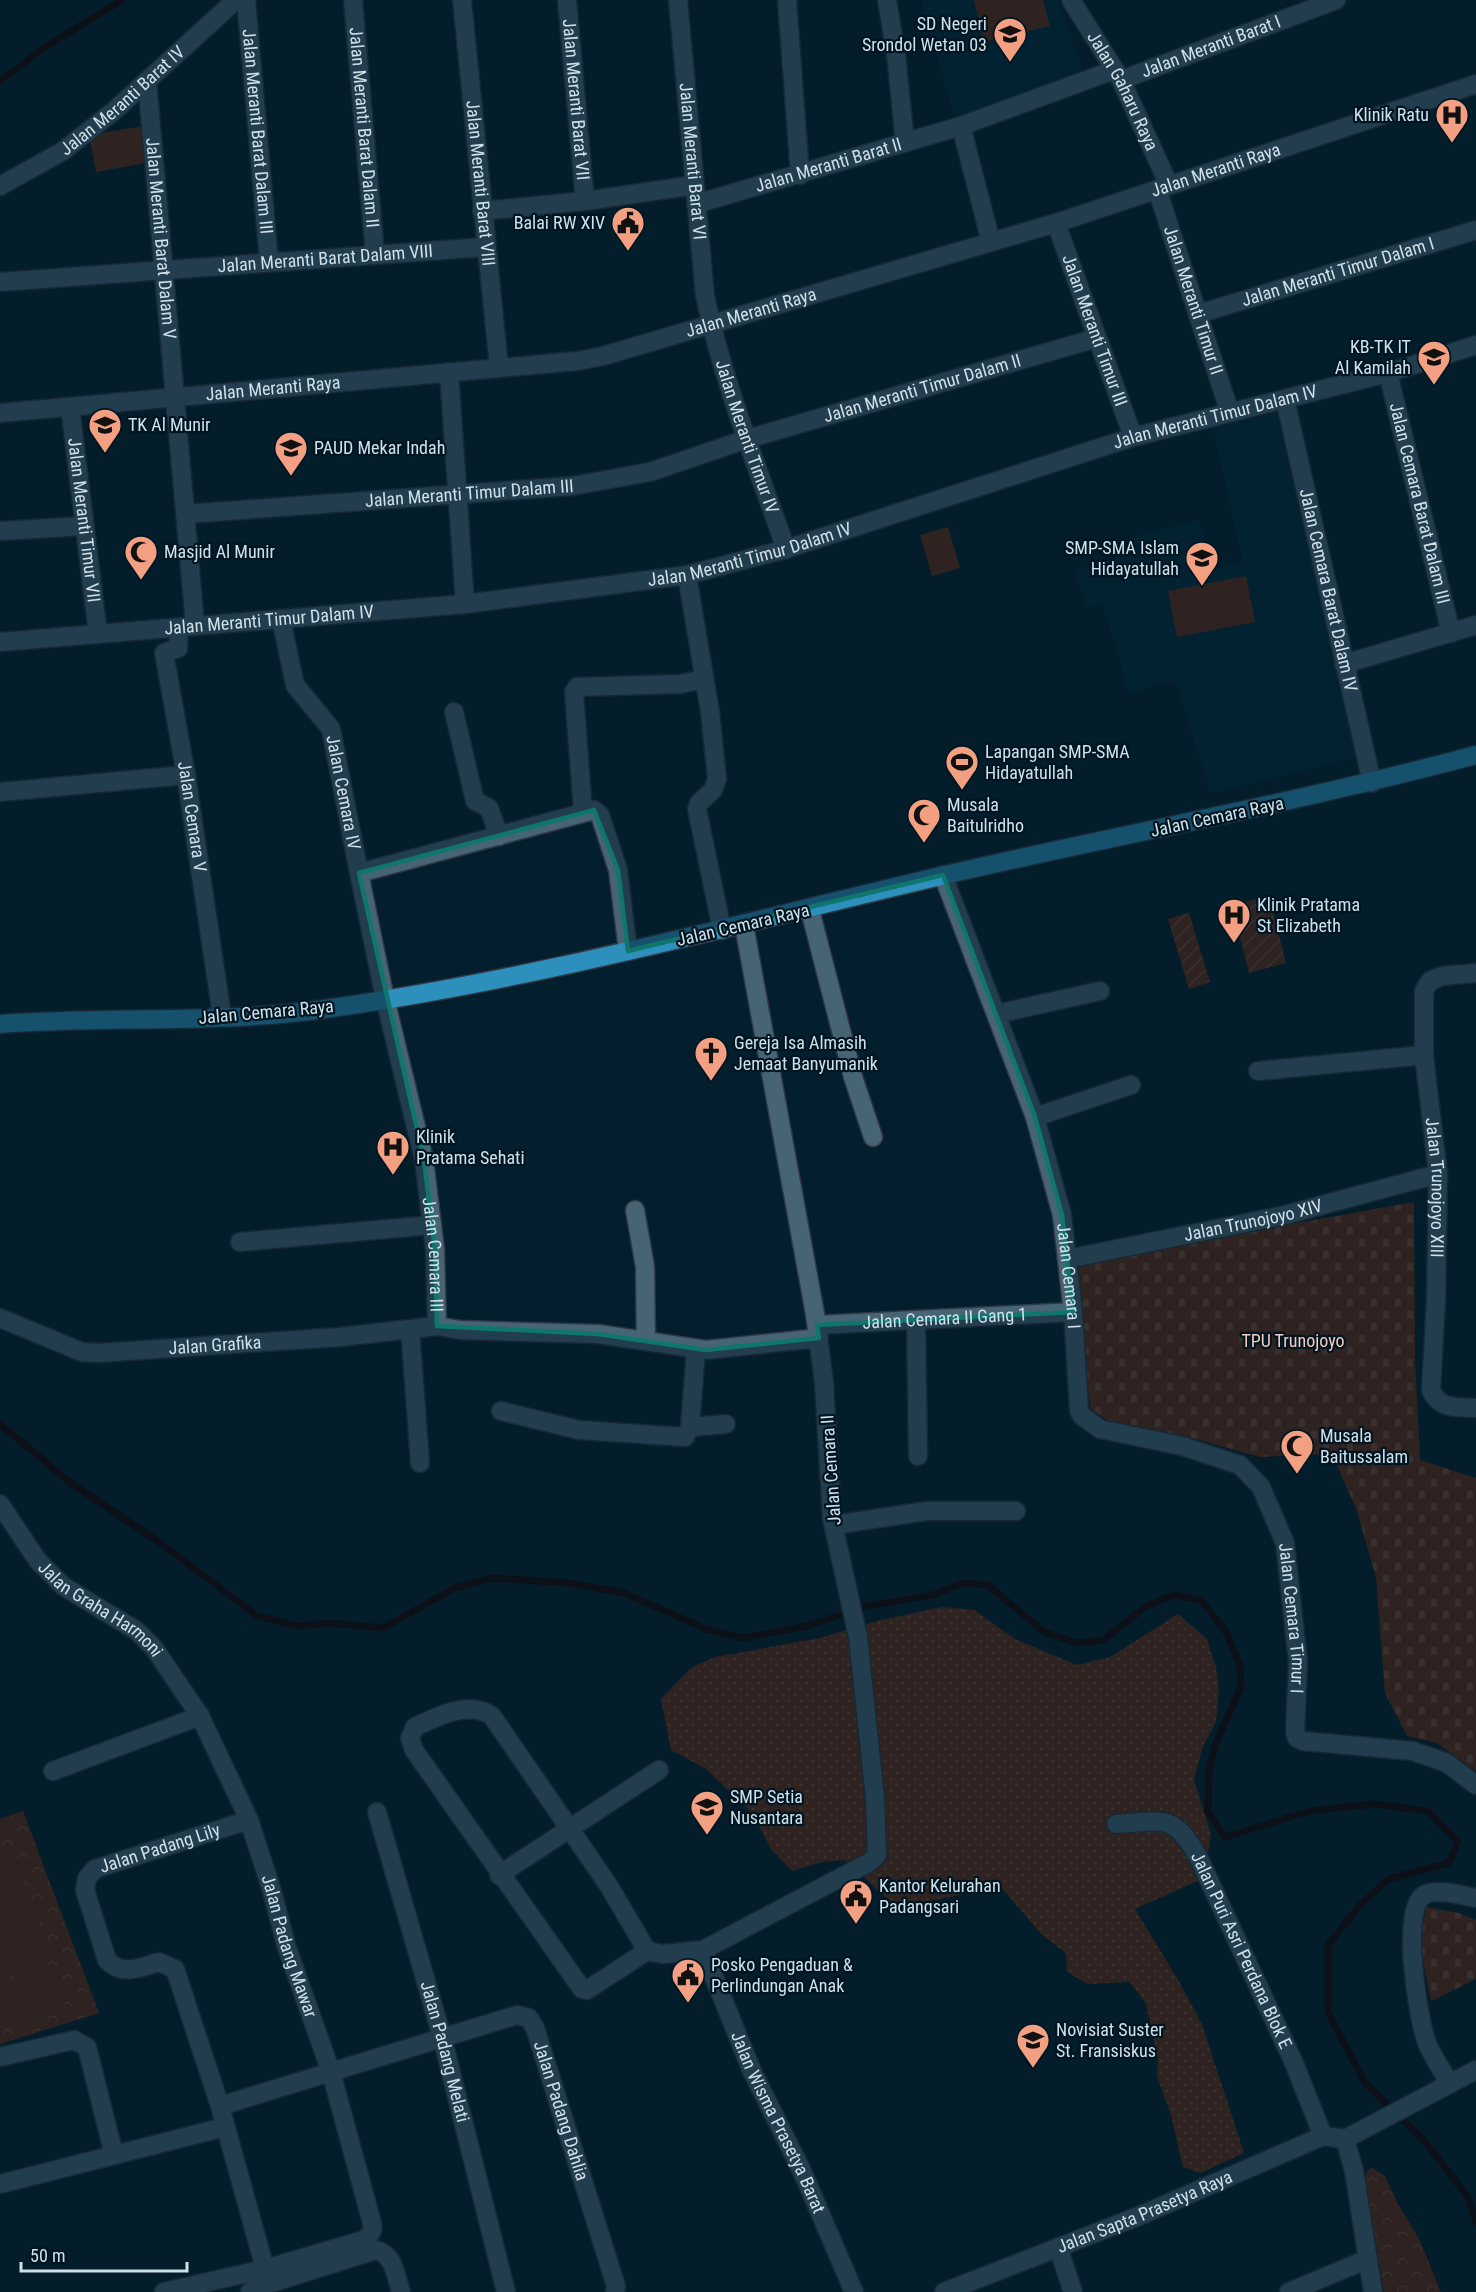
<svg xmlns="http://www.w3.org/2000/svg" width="1476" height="2292" viewBox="0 0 1476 2292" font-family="'Roboto Condensed',sans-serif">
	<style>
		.built { fill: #02283a }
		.grass { fill: url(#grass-dots) }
		.forest { fill: url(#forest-crowns) }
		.cemetery { fill: url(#cemetery-stones) }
		.garden { fill: url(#garden-furrows) }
		.pitch { fill: #632b14 }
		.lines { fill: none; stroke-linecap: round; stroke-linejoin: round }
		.stream { stroke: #180000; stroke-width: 7 }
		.minor-casing { stroke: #2e3743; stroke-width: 21 }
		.major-casing { stroke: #2e3743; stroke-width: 21 }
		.minor { stroke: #476475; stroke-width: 18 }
		.major { stroke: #2c8fbc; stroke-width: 18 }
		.marked { fill: none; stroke: #0f766e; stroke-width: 4.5; stroke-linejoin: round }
		.labels { text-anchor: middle; stroke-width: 4.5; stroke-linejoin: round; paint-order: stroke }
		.poi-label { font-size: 18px; fill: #d0e0e9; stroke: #001522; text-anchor: start }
		.street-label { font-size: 18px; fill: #d0e0e9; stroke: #001522 }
		.park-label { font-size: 18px; fill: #f5cbbb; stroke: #001522 }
	</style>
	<defs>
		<pattern id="grass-dots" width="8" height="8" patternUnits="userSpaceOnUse" patternTransform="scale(1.5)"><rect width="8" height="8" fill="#632b14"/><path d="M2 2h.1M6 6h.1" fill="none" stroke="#784936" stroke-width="1.8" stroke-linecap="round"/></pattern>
		<pattern id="forest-crowns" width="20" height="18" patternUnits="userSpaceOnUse" patternTransform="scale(1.5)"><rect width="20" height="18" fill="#632b14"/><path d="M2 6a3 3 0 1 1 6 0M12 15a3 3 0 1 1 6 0" fill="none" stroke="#784936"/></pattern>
		<pattern id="cemetery-stones" width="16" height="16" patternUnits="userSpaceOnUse" patternTransform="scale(1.5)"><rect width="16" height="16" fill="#632b14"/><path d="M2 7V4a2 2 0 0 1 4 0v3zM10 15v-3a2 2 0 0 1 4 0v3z" fill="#784936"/></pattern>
		<pattern id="garden-furrows" width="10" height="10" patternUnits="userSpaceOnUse" patternTransform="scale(1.5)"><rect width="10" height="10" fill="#632b14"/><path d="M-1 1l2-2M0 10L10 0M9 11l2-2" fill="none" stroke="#784936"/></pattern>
	</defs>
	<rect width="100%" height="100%" fill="#031e2c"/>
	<g class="built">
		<polygon points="921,0 1058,0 1084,74 956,123"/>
		<polygon points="1283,411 1362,756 1211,793 1175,681 1129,693 1103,605 1086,607 1074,570 1119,558 1115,542 1199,520 1215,570 1243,562 1213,428"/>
	</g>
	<path class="grass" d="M942,1607L974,1610L1015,1639L1077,1665L1110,1657L1178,1614L1207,1639L1216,1667L1219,1690L1216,1722L1202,1749L1194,1780L1211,1834L1204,1878L1135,1909L1177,1978L1202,2024L1244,2153L1200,2173L1183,2167L1171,2115L1157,2076L1158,2060L1146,2004L1130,1982L1088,1984L1067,1972L1066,1953L1042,1935L1001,1887C964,1892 931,1904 894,1905L845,1860L822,1862L792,1871L771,1849L753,1814L706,1769L671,1750L661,1699L692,1667L715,1657L820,1638L877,1621Z"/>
	<g class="forest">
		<polygon points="23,1811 99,2013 0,2044 0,1819"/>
		<polygon points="1371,2167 1385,2176 1399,2206 1419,2239 1441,2292 1384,2292 1374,2232 1363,2193 1366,2174"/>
	</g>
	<g class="cemetery">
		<polygon points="1414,1202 1415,1358 1420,1460 1476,1478 1476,1771 1437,1743 1407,1736 1385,1693 1376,1577 1356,1508 1332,1454 1260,1457 1189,1437 1107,1420 1091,1409 1081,1347 1076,1266 1136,1252"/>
		<polygon points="1427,1907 1459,1913 1476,1920 1476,1979 1431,2001 1419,1940"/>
	</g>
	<g class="garden">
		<polygon points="1269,896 1286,963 1249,973 1232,905"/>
		<polygon points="1189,913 1210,982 1189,989 1168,919"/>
	</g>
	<g class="pitch">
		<polygon points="974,0 1043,0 1050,26 984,42"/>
		<polygon points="144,126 151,162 96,172 89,135"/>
		<polygon points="948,527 960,568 932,576 920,535"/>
		<polygon points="1246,576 1255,622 1177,637 1168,591"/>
		<polygon points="8,1843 53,1960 0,1980 0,1846"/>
		<polygon points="52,1970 65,2005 8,2025 0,2004 0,1989"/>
	</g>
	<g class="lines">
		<g class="stream">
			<polyline points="0,81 44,48 122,0"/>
			<polyline points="0,1424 71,1483 159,1542 257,1616 297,1626 329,1623 383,1628 455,1588 492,1578 569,1583 624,1593 706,1629 743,1638 807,1626 868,1606 933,1595 963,1583 988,1585 1044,1632 1077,1643 1104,1640 1145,1607 1173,1595 1201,1600 1226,1632 1240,1665 1241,1687 1216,1743 1209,1770 1208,1812 1225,1837 1310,1811 1374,1804 1428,1811 1458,1841 1449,1863 1389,1879 1362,1903 1328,1945 1328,2012 1365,2083 1423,2139 1468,2197 1476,2222"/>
		</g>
		<g class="minor-casing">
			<g id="minor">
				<path id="s1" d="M246,0L269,262"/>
				<path id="s2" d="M353,0L375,255"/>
				<path id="s3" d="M462,0L499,368"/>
				<path id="s4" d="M567,0L585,201"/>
				<path id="s5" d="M678,0L705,296C723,382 757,466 786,549"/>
				<polyline points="787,0 800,175"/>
				<polyline points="887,0 896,54 905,143"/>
				<path id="s6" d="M1071,0L1121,80L1169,185"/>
				<path id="s7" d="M1121,80L1336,0"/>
				<path id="s8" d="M147,81L195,625"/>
				<polyline points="961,126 991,242"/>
				<path id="s9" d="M0,186L63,151L115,110L236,0"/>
				<path id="s10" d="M1157,189L1230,413"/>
				<path id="s11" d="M696,204L961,126L1114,70"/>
				<polyline points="482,211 585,201 695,185"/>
				<path id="s12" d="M1056,223L1133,437"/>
				<path id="s13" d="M0,282L485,247"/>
				<path id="s14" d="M1198,314L1476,230"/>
				<polyline points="449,372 465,604"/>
				<path id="s15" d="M1388,373L1451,633"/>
				<path id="s16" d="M1285,399L1372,783"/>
				<path id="s17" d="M70,407L98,634"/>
				<path id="s18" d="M0,413L577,361L603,356L1056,223L1476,84"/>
				<path id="s19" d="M185,514L572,486L650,472L747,439L1097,338"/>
				<polyline points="0,531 84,526"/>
				<polyline points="687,575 710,712 717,779 713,790 699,803 697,809 722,930"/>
				<path id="s20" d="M281,619L295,685L331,729L359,873"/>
				<path id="s21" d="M179,628L178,648L164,653L186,775L222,1016"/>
				<path id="s22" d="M0,642L465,604L687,575L786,549L1133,437L1388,373L1476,345"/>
				<polyline points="1344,664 1476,625"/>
				<polyline points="454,712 475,801 489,808 499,836"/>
				<polyline points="0,792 186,775"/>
				<polyline points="583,812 574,692 577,687 680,684 704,679"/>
				<path id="s23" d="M943,875L1035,1117L1062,1215L1073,1312L1079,1410L1082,1416L1100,1429L1182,1446L1240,1465L1261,1487L1285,1543L1298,1662L1295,1732L1297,1738L1303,1741L1413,1751L1447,1763L1476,1785"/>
				<polyline points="810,910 853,1077 873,1137"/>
				<path id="s24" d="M628,951L618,870L600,815L594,810L359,873L385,999L424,1160L435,1250L437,1326L460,1330L598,1334L706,1350L819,1338"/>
				<path id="s25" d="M1476,973L1442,976L1430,981L1424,991V1055L1438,1174L1436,1300L1431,1390C1439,1410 1458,1407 1476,1408"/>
				<polyline points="996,1014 1100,991"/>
				<polyline points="1258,1071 1424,1055"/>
				<polyline points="1035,1117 1131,1085"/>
				<polyline points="635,1210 645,1267 646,1341"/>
				<polyline points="240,1242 432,1225"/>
				<path id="s26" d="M1067,1259L1285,1215L1438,1174"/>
				<path id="s27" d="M0,1318L82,1352L98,1353L340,1337L437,1326"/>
				<polyline points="916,1320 918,1456"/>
				<path id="s28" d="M817,1325L1073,1312"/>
				<polyline points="410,1329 420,1463"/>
				<polyline points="696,1349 690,1427 726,1424"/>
				<polyline points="501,1411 579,1430 685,1437 690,1427"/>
				<path id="s29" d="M0,1504L38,1561L63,1586L137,1631L154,1648L200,1716L249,1820L272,1891L286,1945L331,2072L517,2015L529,2018L535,2028L616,2286L615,2292"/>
				<polyline points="834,1525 927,1511 1016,1511"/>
				<polyline points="53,1771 200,1716"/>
				<path id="s30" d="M377,1812L442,2037L506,2292"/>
				<path id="s31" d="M1116,1824C1164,1821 1176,1813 1200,1861L1294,2063L1323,2136"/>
				<polyline points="499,1875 659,1770"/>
				<path id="s32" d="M703,1950L752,2071L802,2171L854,2292"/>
				<path d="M647,1951L587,1990L582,1989L414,1750L410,1738L415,1727C438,1716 470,1700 492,1716L609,1886L647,1951L663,1954L703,1950L870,1862L877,1855L875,1798L858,1637L832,1519L824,1382L815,1314L744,925"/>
				<polyline points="0,2057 74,2040 87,2047 114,2155"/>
				<path d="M1450,2084C1442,2070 1431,2055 1426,2040C1418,2017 1399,1904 1426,1894C1440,1889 1461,1895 1476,1898"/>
				<path id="s33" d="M220,2106L265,2269L364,2240C370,2235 374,2231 372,2223L331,2072L220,2106L175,1969L159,1962C141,1967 122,1977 107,1960L85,1890L87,1878L95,1869L249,1820"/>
				<polyline points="1345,2139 1354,2171 1373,2292"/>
				<polyline points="1345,2139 1476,2070"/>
				<polyline points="0,2184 225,2127"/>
				<polyline points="1058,2247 1073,2292"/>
				<polyline points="164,2292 265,2269"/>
				<path d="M250,2292L255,2288L376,2250C394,2254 396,2277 401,2292"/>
				<path id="s34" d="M944,2292L1139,2216L1323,2136L1345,2139"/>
				<polyline points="1289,2292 1368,2259"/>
			</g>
		</g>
		<g class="major-casing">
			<path id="major" d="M0,1024C105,1016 212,1024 317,1010C530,981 736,924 945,875C1122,834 1300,802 1476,755"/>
		</g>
		<use href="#minor" class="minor"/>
		<use href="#major" class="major"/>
	</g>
	<path d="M0 0H1476V2292H0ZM594,810L618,870L628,951L943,875L1035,1117L1062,1215L1073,1312L817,1325L819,1338L706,1350L598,1334L437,1326L435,1250L424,1160L359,873Z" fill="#031e2c" fill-opacity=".55" fill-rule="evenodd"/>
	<path class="marked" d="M594,810L618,870L628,951L943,875L1035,1117L1062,1215L1073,1312L817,1325L819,1338L706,1350L598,1334L437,1326L435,1250L424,1160L359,873Z"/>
	<defs>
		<g id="school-pin" transform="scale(1.725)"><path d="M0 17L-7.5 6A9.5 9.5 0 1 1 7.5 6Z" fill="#f2a081" stroke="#001522"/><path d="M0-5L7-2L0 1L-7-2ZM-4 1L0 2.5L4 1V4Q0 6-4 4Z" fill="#111"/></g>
		<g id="hospital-pin" transform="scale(1.725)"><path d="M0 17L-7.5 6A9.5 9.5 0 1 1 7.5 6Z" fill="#f2a081" stroke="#001522"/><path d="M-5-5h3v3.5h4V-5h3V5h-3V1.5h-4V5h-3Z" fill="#111"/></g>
		<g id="civic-pin" transform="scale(1.725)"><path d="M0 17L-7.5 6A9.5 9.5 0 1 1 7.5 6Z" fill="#f2a081" stroke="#001522"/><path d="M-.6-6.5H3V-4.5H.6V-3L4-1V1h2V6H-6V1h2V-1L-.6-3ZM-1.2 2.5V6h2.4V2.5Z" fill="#111"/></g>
		<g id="mosque-pin" transform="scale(1.725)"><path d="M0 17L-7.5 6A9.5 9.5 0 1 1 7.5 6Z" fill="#f2a081" stroke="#001522"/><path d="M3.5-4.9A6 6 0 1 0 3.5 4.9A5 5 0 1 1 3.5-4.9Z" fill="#111"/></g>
		<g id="stadium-pin" transform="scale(1.725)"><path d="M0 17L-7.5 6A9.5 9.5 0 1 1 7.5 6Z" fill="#f2a081" stroke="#001522"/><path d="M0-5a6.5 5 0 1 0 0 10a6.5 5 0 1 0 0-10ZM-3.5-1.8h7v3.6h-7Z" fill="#111"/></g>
		<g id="church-pin" transform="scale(1.725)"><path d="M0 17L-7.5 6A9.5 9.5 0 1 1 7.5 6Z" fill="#f2a081" stroke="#001522"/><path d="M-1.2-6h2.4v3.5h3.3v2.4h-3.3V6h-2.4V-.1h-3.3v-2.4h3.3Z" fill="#111"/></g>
		<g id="university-pin" transform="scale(1.725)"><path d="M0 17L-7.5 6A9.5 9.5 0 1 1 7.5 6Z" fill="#f2a081" stroke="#001522"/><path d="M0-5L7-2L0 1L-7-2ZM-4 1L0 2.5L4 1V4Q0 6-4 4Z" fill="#111"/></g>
	</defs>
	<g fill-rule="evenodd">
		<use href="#school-pin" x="1010" y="34"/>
		<use href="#hospital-pin" x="1452" y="115"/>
		<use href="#civic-pin" x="628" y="223"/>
		<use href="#school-pin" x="1434" y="357"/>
		<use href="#school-pin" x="105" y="425"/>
		<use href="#school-pin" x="291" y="448"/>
		<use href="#mosque-pin" x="141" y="552"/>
		<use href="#school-pin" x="1202" y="558"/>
		<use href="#stadium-pin" x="962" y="762"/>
		<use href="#mosque-pin" x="924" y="815"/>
		<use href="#hospital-pin" x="1234" y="915"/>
		<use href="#church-pin" x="711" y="1053"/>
		<use href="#hospital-pin" x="393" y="1147"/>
		<use href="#mosque-pin" x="1297" y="1446"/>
		<use href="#school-pin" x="707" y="1807"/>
		<use href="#civic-pin" x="856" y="1896"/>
		<use href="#civic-pin" x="688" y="1975"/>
		<use href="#university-pin" x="1033" y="2040"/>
	</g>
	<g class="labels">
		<g class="poi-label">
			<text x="987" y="30" text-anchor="end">SD Negeri<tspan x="987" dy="21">Srondol Wetan 03</tspan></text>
			<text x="1429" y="121" text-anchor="end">Klinik Ratu</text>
			<text x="605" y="229" text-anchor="end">Balai RW XIV</text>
			<text x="1411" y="353" text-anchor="end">KB-TK IT<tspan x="1411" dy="21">Al Kamilah</tspan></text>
			<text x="128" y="431">TK Al Munir</text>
			<text x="314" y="454">PAUD Mekar Indah</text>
			<text x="1179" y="554" text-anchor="end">SMP-SMA Islam<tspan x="1179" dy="21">Hidayatullah</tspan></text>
			<text x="164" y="558">Masjid Al Munir</text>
			<text x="985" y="758">Lapangan SMP-SMA<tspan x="985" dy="21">Hidayatullah</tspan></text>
			<text x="947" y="811">Musala<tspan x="947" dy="21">Baitulridho</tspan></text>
			<text x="1257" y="911">Klinik Pratama<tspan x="1257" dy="21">St Elizabeth</tspan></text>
			<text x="734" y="1049">Gereja Isa Almasih<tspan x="734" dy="21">Jemaat Banyumanik</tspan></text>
			<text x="416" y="1143">Klinik<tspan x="416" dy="21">Pratama Sehati</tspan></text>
			<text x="1320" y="1442">Musala<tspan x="1320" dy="21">Baitussalam</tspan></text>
			<text x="730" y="1803">SMP Setia<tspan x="730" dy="21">Nusantara</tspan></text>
			<text x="879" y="1892">Kantor Kelurahan<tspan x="879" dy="21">Padangsari</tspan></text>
			<text x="711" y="1971">Posko Pengaduan &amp;<tspan x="711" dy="21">Perlindungan Anak</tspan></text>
			<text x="1056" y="2036">Novisiat Suster<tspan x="1056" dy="21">St. Fransiskus</tspan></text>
		</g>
		<g class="street-label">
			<text dy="6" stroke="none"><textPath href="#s7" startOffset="96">Jalan Meranti Barat I</textPath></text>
			<text dy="6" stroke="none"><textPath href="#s6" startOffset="105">Jalan Gaharu Raya</textPath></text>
			<text dy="6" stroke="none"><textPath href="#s9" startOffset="150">Jalan Meranti Barat IV</textPath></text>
			<text dy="6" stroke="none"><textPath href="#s4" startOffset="100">Jalan Meranti Barat VII</textPath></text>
			<text dy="6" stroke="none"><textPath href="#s2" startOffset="128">Jalan Meranti Barat Dalam II</textPath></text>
			<text dy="6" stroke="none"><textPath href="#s1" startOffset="132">Jalan Meranti Barat Dalam III</textPath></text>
			<text dy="6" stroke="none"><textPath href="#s5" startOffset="162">Jalan Meranti Barat VI</textPath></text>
			<text dy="6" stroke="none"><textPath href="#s11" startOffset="138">Jalan Meranti Barat II</textPath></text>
			<text dy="6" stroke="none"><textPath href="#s18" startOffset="1246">Jalan Meranti Raya</textPath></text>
			<text dy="6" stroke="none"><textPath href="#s3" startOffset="184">Jalan Meranti Barat VIII</textPath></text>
			<text dy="6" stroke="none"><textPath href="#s8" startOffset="158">Jalan Meranti Barat Dalam V</textPath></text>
			<text dy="6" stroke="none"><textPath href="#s13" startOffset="326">Jalan Meranti Barat Dalam VIII</textPath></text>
			<text dy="6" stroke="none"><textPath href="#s14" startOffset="146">Jalan Meranti Timur Dalam I</textPath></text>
			<text dy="6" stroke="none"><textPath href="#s10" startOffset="117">Jalan Meranti Timur II</textPath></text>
			<text dy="6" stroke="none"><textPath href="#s18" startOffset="760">Jalan Meranti Raya</textPath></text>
			<text dy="6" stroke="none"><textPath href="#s12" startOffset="114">Jalan Meranti Timur III</textPath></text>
			<text dy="6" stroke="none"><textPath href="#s18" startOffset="274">Jalan Meranti Raya</textPath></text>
			<text dy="6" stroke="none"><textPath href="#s19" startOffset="752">Jalan Meranti Timur Dalam II</textPath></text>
			<text dy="6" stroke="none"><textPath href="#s22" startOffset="1242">Jalan Meranti Timur Dalam IV</textPath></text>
			<text dy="6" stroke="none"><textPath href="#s5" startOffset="444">Jalan Meranti Timur IV</textPath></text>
			<text dy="6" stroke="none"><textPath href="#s19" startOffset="285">Jalan Meranti Timur Dalam III</textPath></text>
			<text dy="6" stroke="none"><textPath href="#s15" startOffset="134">Jalan Cemara Barat Dalam III</textPath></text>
			<text dy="6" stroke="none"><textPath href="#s17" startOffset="114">Jalan Meranti Timur VII</textPath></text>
			<text dy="6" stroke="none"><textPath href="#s22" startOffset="756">Jalan Meranti Timur Dalam IV</textPath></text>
			<text dy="6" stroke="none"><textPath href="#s16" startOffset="196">Jalan Cemara Barat Dalam IV</textPath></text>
			<text dy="6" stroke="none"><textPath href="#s22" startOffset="270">Jalan Meranti Timur Dalam IV</textPath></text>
			<text dy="6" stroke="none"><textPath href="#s20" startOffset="189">Jalan Cemara IV</textPath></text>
			<text dy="6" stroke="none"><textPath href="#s21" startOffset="201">Jalan Cemara V</textPath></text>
			<text transform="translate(1217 817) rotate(-12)" y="6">Jalan Cemara Raya</text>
			<text transform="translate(743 925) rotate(-13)" y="6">Jalan Cemara Raya</text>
			<text transform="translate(266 1012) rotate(-5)" y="6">Jalan Cemara Raya</text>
			<text dy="6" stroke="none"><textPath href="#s25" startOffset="256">Jalan Trunojoyo XIII</textPath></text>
			<text dy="6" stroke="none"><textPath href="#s26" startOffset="190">Jalan Trunojoyo XIV</textPath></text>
			<text dy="6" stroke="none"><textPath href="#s24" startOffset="780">Jalan Cemara III</textPath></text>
			<text dy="6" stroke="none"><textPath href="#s23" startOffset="422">Jalan Cemara I</textPath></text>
			<text dy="6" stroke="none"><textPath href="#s28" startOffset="128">Jalan Cemara II Gang 1</textPath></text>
			<text dy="6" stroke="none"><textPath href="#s27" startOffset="222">Jalan Grafika</textPath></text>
			<text transform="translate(831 1470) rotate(-94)" y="6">Jalan Cemara II</text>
			<text dy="6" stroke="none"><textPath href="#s29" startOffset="148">Jalan Graha Harmoni</textPath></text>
			<text dy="6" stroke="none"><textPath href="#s23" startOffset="897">Jalan Cemara Timur I</textPath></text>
			<text dy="6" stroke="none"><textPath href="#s33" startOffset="948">Jalan Padang Lily</textPath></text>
			<text dy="6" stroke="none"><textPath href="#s29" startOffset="544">Jalan Padang Mawar</textPath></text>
			<text dy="6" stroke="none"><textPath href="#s31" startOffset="201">Jalan Puri Asri Perdana Blok E</textPath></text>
			<text dy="6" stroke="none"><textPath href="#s30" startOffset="249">Jalan Padang Melati</textPath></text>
			<text dy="6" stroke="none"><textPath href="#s29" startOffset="982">Jalan Padang Dahlia</textPath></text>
			<text dy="6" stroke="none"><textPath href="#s32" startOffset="188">Jalan Wisma Prasetya Barat</textPath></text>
			<text dy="6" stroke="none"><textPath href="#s34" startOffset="216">Jalan Sapta Prasetya Raya</textPath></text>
		</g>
		<g class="park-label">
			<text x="1293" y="1347">TPU Trunojoyo</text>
		</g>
	</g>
	<path d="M21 2262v9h166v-9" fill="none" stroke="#d0e0e9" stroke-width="3"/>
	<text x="30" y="2262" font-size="18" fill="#d0e0e9" stroke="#001522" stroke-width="4.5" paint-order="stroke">50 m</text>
</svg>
